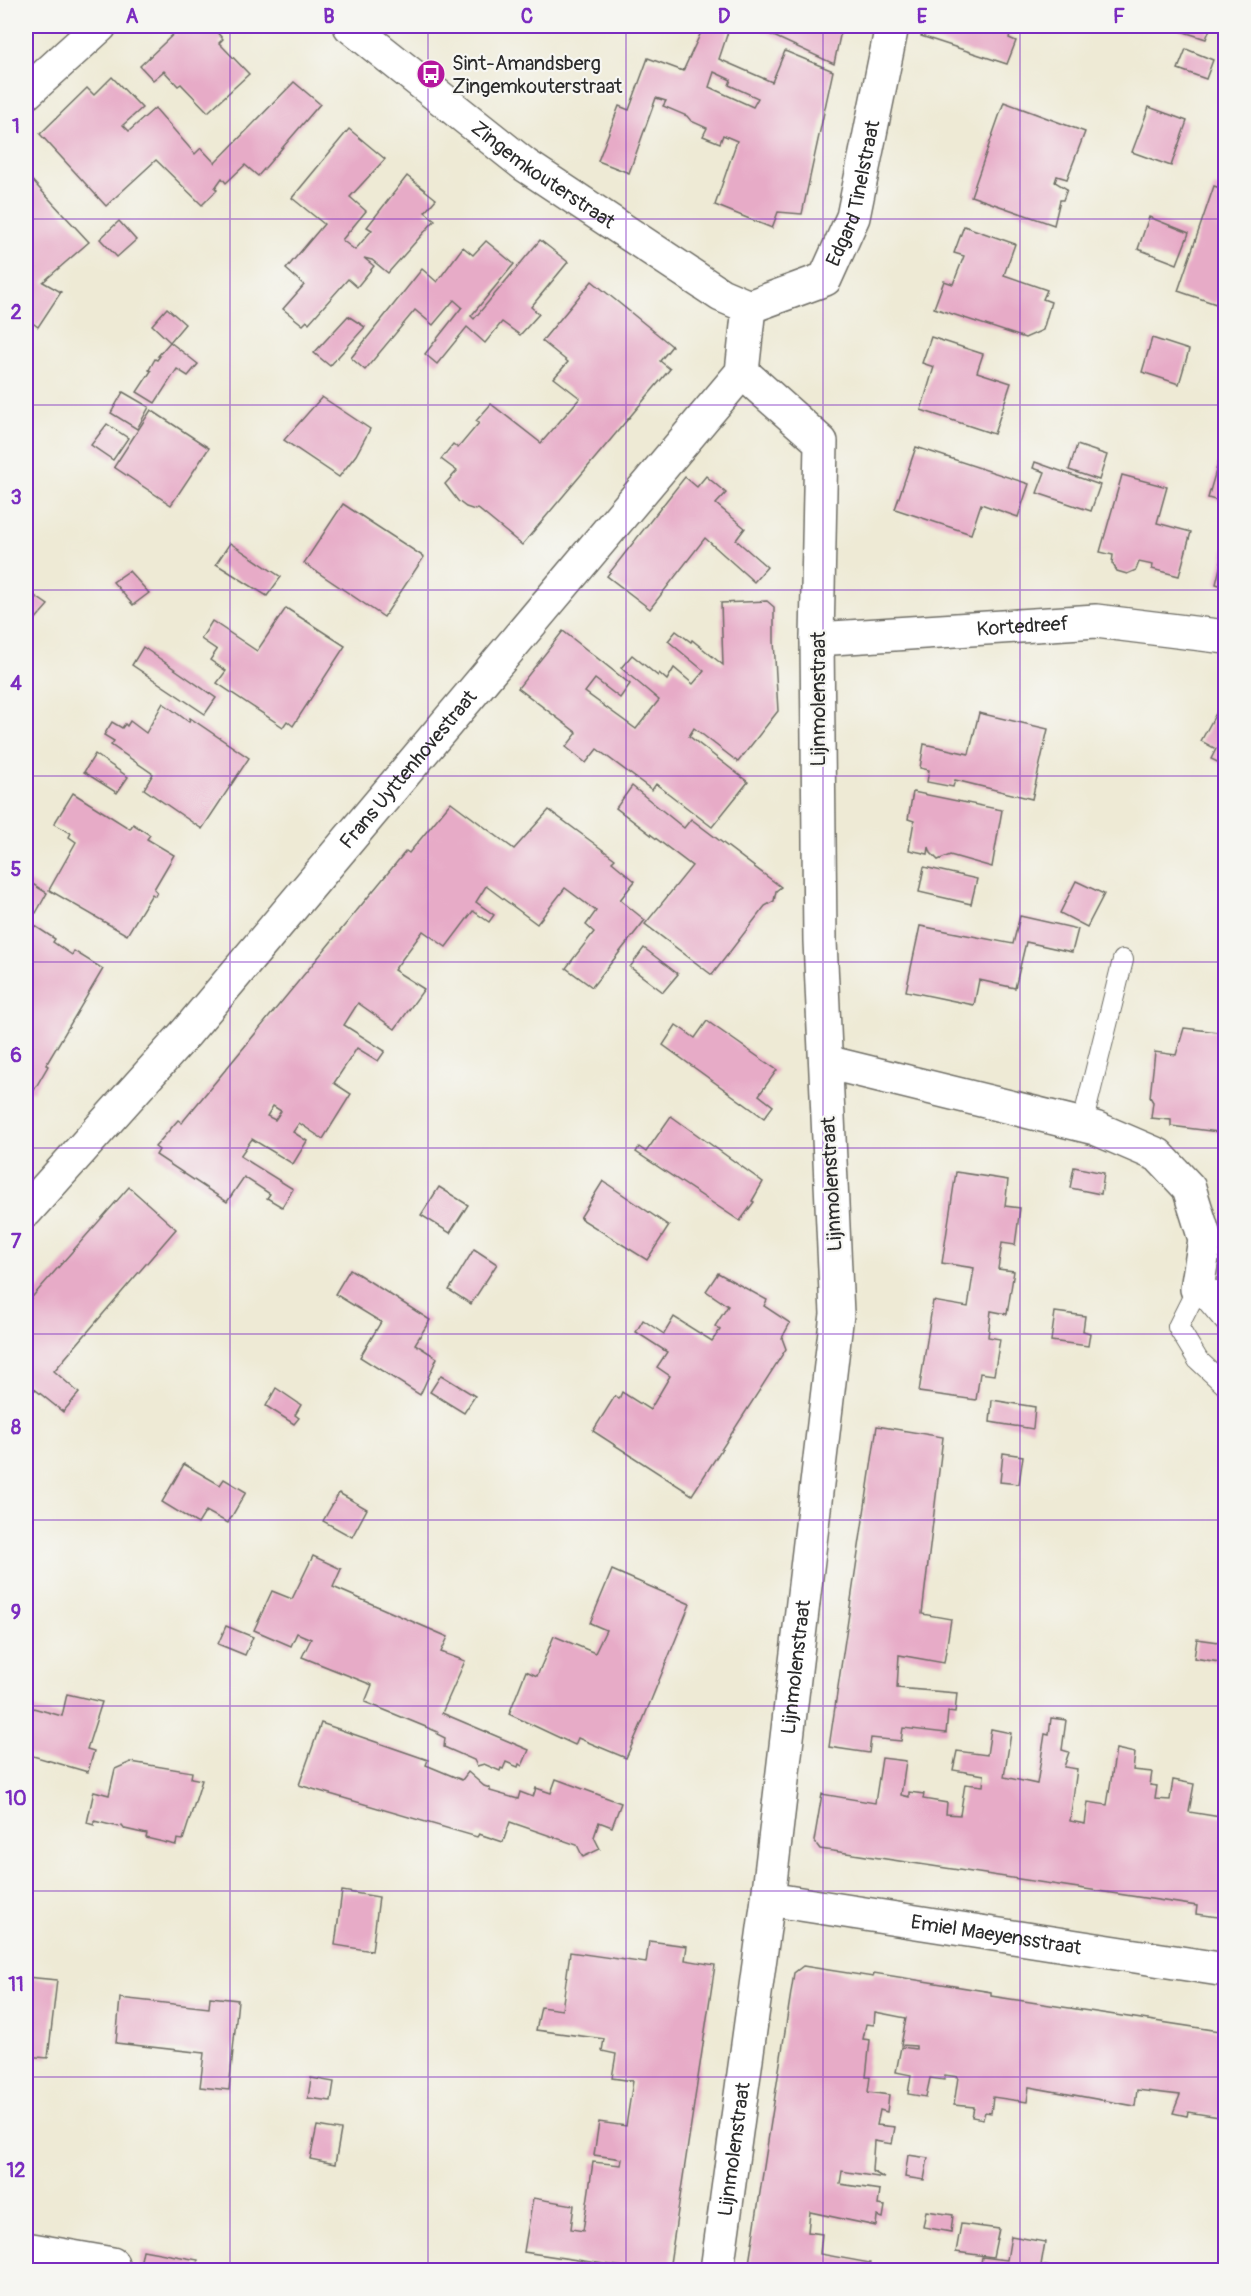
<svg xmlns="http://www.w3.org/2000/svg" width="1251" height="2296" viewBox="0 0 1251 2296" font-family="Pangolin,sans-serif">
	<style>
		.building { fill: #e7abc7; fill-rule: evenodd }
		.lines { fill: none; stroke-linecap: round; stroke-linejoin: round }
		.lane-casing { stroke: #6f6e66; stroke-width: 22 }
		.street-casing { stroke: #6f6e66; stroke-width: 36 }
		.lane { stroke: #fff; stroke-width: 20 }
		.street { stroke: #fff; stroke-width: 33 }
		.grid { fill: none; stroke: #7b2cbf; stroke-width: 1.5; stroke-opacity: 0.55 }
		.labels { text-anchor: middle; stroke-width: 4.5; stroke-linejoin: round; paint-order: stroke }
		.poi-label { font-size: 20px; fill: #2b2b2b; stroke: #f6f6f2; text-anchor: start }
		.street-label { font-size: 20px; fill: #2b2b2b; stroke: #f6f6f2 }
		.neatline { fill: none; stroke: #7b2cbf; stroke-width: 2 }
		.grid-label { font-size: 20px; text-anchor: middle; font-weight: bold; fill: #7b2cbf }
	</style>
	<rect width="100%" height="100%" fill="#f6f6f2"/>
	<filter id="ink" filterUnits="userSpaceOnUse"><feTurbulence type="fractalNoise" baseFrequency=".0167" numOctaves="2"/><feDisplacementMap in="SourceGraphic" scale="12" xChannelSelector="R" yChannelSelector="G"/><feConvolveMatrix kernelMatrix="1 2 1 2 8 2 1 2 1" color-interpolation-filters="sRGB"/></filter>
	<filter id="wash" filterUnits="userSpaceOnUse"><feTurbulence type="fractalNoise" baseFrequency=".008" numOctaves="4" result="noise"/><feDisplacementMap in="SourceGraphic" scale="24" xChannelSelector="R" yChannelSelector="G"/><feGaussianBlur stdDeviation="1.35" result="paint"/><feColorMatrix in="noise" values="0 0 0 0 0 0 0 0 0 0 0 0 0 0 0 0 0 1.4 0 .05"/><feComposite in="paint" operator="in"/></filter>
	<g filter="url(#wash)">
		<rect width="100%" height="100%" fill="#eeead5"/>
		<g id="blocks">
			<g class="building">
				<polygon points="182,26 192,34 201,26 206,28 211,26 223,39 219,43 222,46 249,74 208,112 181,84 178,86 164,71 153,80 140,66"/>
				<path d="M704,26H730L719,59L772,82L785,51L833,71L802,214L778,212L772,228L715,205L737,141L723,135L720,143L703,136L707,128L691,121L687,116L663,106L666,101L656,98L629,173L598,161L619,106L629,110L648,58L683,71ZM714,72L731,80L729,85L758,98L753,107L709,87Z"/>
				<polygon points="752,26 829,26 841,31 834,64"/>
				<polygon points="924,26 1006,26 1011,29 1009,38 1016,41 1007,64 921,36"/>
				<polygon points="1180,26 1211,26 1206,39 1178,30"/>
				<polygon points="1186,49 1213,60 1206,79 1178,69"/>
				<polygon points="112,77 142,108 123,125 129,131 155,108 195,154 201,148 215,163 294,82 320,104 258,176 245,165 226,183 222,178 215,188 217,190 202,205 156,160 106,206 40,134 87,88 94,95"/>
				<polygon points="1004,102 1085,132 1067,179 1057,176 1055,182 1067,189 1063,200 1060,200 1054,225 971,196"/>
				<polygon points="1149,107 1187,121 1171,166 1132,152"/>
				<polygon points="349,129 385,159 350,197 366,211 342,240 355,250 372,230 367,227 407,176 436,199 425,212 435,220 388,273 372,260 364,258 374,266 357,287 348,279 309,323 307,321 303,325 283,309 304,285 286,269 324,224 292,198"/>
				<polygon points="26,174 89,242 43,282 61,292 38,327 26,318"/>
				<polygon points="1214,186 1226,190 1226,276 1216,304 1178,291"/>
				<polygon points="1149,217 1189,233 1177,264 1138,249"/>
				<polygon points="119,221 136,240 117,257 100,239"/>
				<polygon points="964,226 1015,244 1004,275 1047,290 1043,299 1051,302 1043,330 1025,338 934,308 944,281 953,284 964,256 954,253"/>
				<polygon points="540,240 568,262 531,307 539,314 520,335 502,322 485,343 467,327 437,364 425,354 462,307 454,300 433,325 415,310 365,370 351,358 422,269 437,282 463,247 473,255 486,241 514,264 471,316 474,319"/>
				<polygon points="592,281 672,346 660,361 670,369 522,545 477,508 475,510 466,507 458,501 445,484 457,471 441,459 453,444 458,448 479,423 476,421 491,404 541,443 580,398 554,378 568,362 542,341"/>
				<polygon points="167,308 185,324 170,342 152,325"/>
				<polygon points="348,316 365,327 330,366 314,353"/>
				<polygon points="931,337 983,354 977,372 1011,383 994,434 921,410 934,367 922,363"/>
				<polygon points="1152,338 1189,350 1179,384 1142,372"/>
				<polygon points="170,342 198,364 188,376 177,369 155,403 137,392 151,371 149,370 155,359 157,360 160,356 158,356"/>
				<polygon points="123,392 149,407 137,429 111,413"/>
				<polygon points="322,397 370,429 356,455 339,477 284,440"/>
				<polygon points="151,410 209,448 171,505 114,467"/>
				<polygon points="107,424 128,438 113,460 91,445"/>
				<polygon points="1224,443 1226,443 1226,503 1208,498"/>
				<polygon points="1077,445 1107,455 1099,480 1069,470"/>
				<polygon points="916,447 1029,484 1018,517 981,504 971,534 895,509"/>
				<polygon points="1035,462 1100,485 1091,511 1037,493 1045,472 1033,468"/>
				<polygon points="1122,475 1167,487 1157,523 1191,532 1179,576 1152,569 1153,565 1139,562 1136,570 1127,574 1117,571 1112,563 1113,555 1100,552"/>
				<polygon points="706,476 726,493 716,504 745,528 736,540 767,567 754,582 705,538 650,609 607,576 685,477 697,487"/>
				<polygon points="343,504 424,557 384,617 304,563"/>
				<polygon points="230,543 281,577 267,596 216,564"/>
				<polygon points="1225,547 1226,547 1226,587 1216,584"/>
				<polygon points="129,571 149,593 133,605 113,582"/>
				<polygon points="26,590 48,605 26,630"/>
				<polygon points="767,601 774,607 774,641 778,711 738,762 694,728 689,736 748,782 712,827 656,784 652,790 597,749 586,763 566,747 577,733 518,688 563,631 630,684 620,698 595,679 585,692 636,729 659,700 621,668 632,655 658,676 659,673 667,680 674,668 693,684 704,671 668,641 676,631 691,642 692,640 723,665 721,603"/>
				<polygon points="286,608 345,646 293,726 287,721 283,727 217,683 226,671 210,660 217,650 201,639 212,621 257,651"/>
				<polygon points="143,647 216,698 205,714 132,665"/>
				<polygon points="1226,695 1226,766 1211,759 1216,749 1201,741"/>
				<polygon points="163,703 189,722 190,718 249,758 202,829 144,789 153,774 111,745 114,741 104,735 112,722 122,728 125,724 127,726 130,721 146,733"/>
				<polygon points="979,713 1048,729 1032,799 955,780 953,787 927,782 929,770 920,768 924,744 969,754"/>
				<polygon points="95,754 128,777 117,793 84,772"/>
				<polygon points="632,786 684,828 691,819 781,887 776,891 774,901 765,906 712,975 645,924 692,866 616,808"/>
				<polygon points="913,792 1002,810 992,867 950,855 938,860 931,853 929,847 928,854 909,850 914,821 908,819"/>
				<polygon points="73,793 130,829 133,824 150,835 147,839 174,855 154,889 157,892 155,896 152,894 127,935 49,890 76,842 69,837 71,833 54,824"/>
				<path d="M451,802L514,849L549,810L615,859L612,862L635,881L620,900L645,920L592,987L566,968L594,932L586,925L596,911L565,888L537,924L486,886L476,902L494,915L489,922L473,911L446,947L423,931L394,970L424,989L395,1029L358,1003L344,1025L385,1051L378,1061L357,1048L334,1083L351,1094L323,1139L299,1123L293,1132L307,1141L293,1164L252,1139L240,1156L293,1189L282,1207L267,1198L270,1194L244,1177L227,1202L156,1155L159,1150L155,1147L178,1120L182,1123L184,1120L406,851L409,853ZM273,1106L281,1111L275,1120L267,1116Z"/>
				<polygon points="924,867 977,879 971,904 919,892"/>
				<polygon points="26,880 47,893 36,913 33,911 26,923"/>
				<polygon points="1076,881 1104,894 1087,927 1060,913"/>
				<polygon points="1020,916 1078,929 1072,952 1026,942 1015,988 979,980 974,1005 906,991 920,926 1013,944"/>
				<polygon points="26,924 33,928 35,926 55,939 53,942 72,955 74,951 103,969 46,1065 48,1066 33,1092 30,1090 26,1098"/>
				<polygon points="644,948 678,974 663,992 630,967"/>
				<polygon points="707,1021 777,1070 759,1095 773,1106 764,1118 663,1045 676,1025 695,1038"/>
				<polygon points="1184,1028 1226,1033 1226,1133 1171,1126 1171,1120 1151,1118 1153,1102 1150,1097 1155,1052 1176,1055"/>
				<polygon points="671,1116 763,1182 752,1201 754,1202 740,1221 636,1152 639,1147 646,1152"/>
				<polygon points="1074,1167 1104,1173 1101,1194 1070,1188"/>
				<polygon points="956,1172 1008,1180 1005,1206 1020,1208 1015,1245 1002,1243 998,1269 1014,1271 1007,1314 991,1311 988,1337 1000,1339 994,1375 980,1373 976,1400 919,1392 933,1301 968,1307 974,1268 942,1263"/>
				<polygon points="603,1181 669,1226 647,1260 580,1218"/>
				<polygon points="129,1187 176,1229 54,1371 79,1393 63,1412 27,1383 26,1385 26,1304"/>
				<polygon points="439,1187 468,1205 450,1233 421,1215"/>
				<polygon points="474,1249 497,1264 471,1304 449,1290"/>
				<polygon points="350,1269 430,1320 415,1344 437,1358 420,1395 360,1357 381,1322 335,1294"/>
				<polygon points="718,1273 767,1300 764,1306 790,1323 782,1338 786,1349 692,1495 593,1431 615,1396 619,1399 622,1392 650,1410 670,1376 657,1367 667,1352 636,1332 643,1320 664,1334 674,1317 712,1341 720,1330 715,1326 728,1306 706,1291"/>
				<polygon points="1055,1312 1085,1316 1083,1331 1090,1333 1088,1346 1051,1341"/>
				<polygon points="441,1375 475,1396 464,1413 430,1392"/>
				<polygon points="276,1388 301,1405 295,1415 299,1418 294,1424 266,1406"/>
				<polygon points="992,1400 1035,1407 1033,1429 990,1422"/>
				<polygon points="877,1426 943,1437 922,1614 951,1619 944,1663 899,1655 897,1688 957,1693 955,1713 948,1712 946,1733 903,1728 901,1741 871,1738 869,1753 829,1747"/>
				<polygon points="1003,1453 1023,1456 1019,1484 1000,1482"/>
				<polygon points="184,1464 220,1485 224,1479 246,1492 228,1523 206,1511 198,1524 162,1502"/>
				<polygon points="339,1493 367,1509 352,1537 323,1521"/>
				<polygon points="313,1556 341,1569 333,1587 448,1637 441,1652 465,1661 442,1713 529,1750 522,1766 519,1764 518,1767 506,1762 503,1769 501,1768 500,1771 484,1764 477,1766 474,1760 444,1747 445,1738 437,1734 438,1732 365,1702 372,1685 302,1657 311,1639 297,1633 291,1646 254,1630 272,1591 292,1599"/>
				<polygon points="612,1570 690,1604 643,1720 626,1758 578,1738 575,1745 509,1714 526,1671 537,1676 554,1636 595,1653 606,1630 590,1623"/>
				<polygon points="226,1626 253,1637 245,1655 218,1644"/>
				<polygon points="1197,1639 1226,1643 1226,1663 1194,1658"/>
				<polygon points="67,1694 102,1702 87,1749 94,1751 88,1772 26,1754 26,1706 62,1716"/>
				<polygon points="1051,1718 1066,1720 1062,1750 1069,1752 1064,1767 1077,1769 1070,1821 1085,1824 1088,1802 1107,1805 1116,1749 1135,1753 1133,1770 1152,1772 1150,1785 1157,1786 1155,1799 1170,1800 1173,1780 1194,1784 1189,1812 1226,1818 1226,1918 1196,1914 1197,1906 820,1849 814,1841 822,1794 875,1803 882,1758 906,1761 901,1795 909,1797 909,1792 924,1794 923,1799 947,1803 946,1814 960,1815 965,1784 983,1786 984,1775 953,1770 957,1751 987,1755 991,1729 1011,1733 1004,1777 1037,1784 1045,1734 1049,1735"/>
				<polygon points="321,1723 428,1760 426,1765 462,1780 468,1772 484,1786 490,1788 490,1791 518,1799 520,1792 533,1797 536,1788 551,1793 556,1779 621,1803 612,1827 599,1822 594,1837 600,1849 583,1857 577,1845 510,1822 503,1842 479,1834 477,1837 299,1785"/>
				<polygon points="131,1762 192,1772 191,1778 202,1780 183,1840 177,1839 176,1845 146,1838 147,1834 125,1829 122,1825 119,1827 94,1821 94,1825 87,1823 94,1791 109,1795 115,1769"/>
				<polygon points="342,1891 379,1897 372,1951 335,1945"/>
				<polygon points="649,1941 687,1946 685,1960 715,1965 669,2270 644,2270 524,2252 533,2198 574,2205 571,2229 583,2231 593,2162 621,2165 622,2159 594,2155 599,2122 626,2126 633,2081 612,2078 616,2054 602,2051 604,2039 536,2030 541,2007 562,2010 570,1952 646,1963"/>
				<polygon points="803,1966 873,1977 874,1973 991,1992 991,1996 1226,2032 1226,2118 1188,2112 1187,2116 1173,2113 1180,2095 1137,2090 1135,2106 1029,2087 1027,2102 993,2097 991,2113 985,2112 983,2119 972,2117 974,2107 954,2105 958,2077 945,2075 944,2080 930,2078 926,2097 908,2094 911,2075 896,2072 901,2047 916,2049 916,2046 901,2045 906,2018 875,2012 874,2025 866,2024 863,2039 870,2040 866,2077 870,2077 868,2092 889,2095 887,2112 880,2110 877,2125 895,2127 892,2144 874,2141 872,2171 884,2178 842,2171 840,2184 880,2190 878,2205 885,2206 883,2218 877,2216 876,2226 810,2212 808,2232 822,2234 820,2254 870,2263 869,2270 748,2270 794,1973"/>
				<polygon points="26,1977 57,1980 48,2058 26,2056"/>
				<polygon points="210,1997 238,2000 229,2090 200,2087 204,2053 116,2043 120,1998 209,2008"/>
				<polygon points="311,2078 334,2082 331,2101 308,2098"/>
				<polygon points="317,2126 341,2130 335,2164 310,2159"/>
				<polygon points="908,2155 928,2158 924,2180 905,2177"/>
				<polygon points="926,2211 953,2215 951,2232 923,2227"/>
				<polygon points="961,2224 999,2229 993,2257 956,2252"/>
				<polygon points="1011,2236 1045,2242 1041,2265 1066,2270 980,2270 982,2257 1007,2260"/>
				<polygon points="143,2250 198,2260 196,2270 139,2270"/>
			</g>
		</g>
	</g>
	<g filter="url(#ink)">
		<use href="#blocks" fill-opacity="0" stroke="#6f6e66" stroke-width="1.5"/>
		<g class="lines">
			<g class="lane-casing">
				<g id="lane">
					<polyline points="1082,1125 1123,960"/>
					<polyline points="1197,1289 1178,1327 1198,1360 1226,1386"/>
					<polyline points="1197,1289 1226,1323"/>
					<polyline points="1197,1289 1226,1292"/>
				</g>
			</g>
			<g class="street-casing">
				<g id="street">
					<path id="s1" d="M350,26L525,165L721,295L749,307"/>
					<polyline points="26,93 100,26"/>
					<path id="s2" d="M749,307L825,279L853,217L892,26"/>
					<path id="s3" d="M817,639L1096,621L1226,637"/>
					<polyline points="826,1062 1095,1128 1158,1155 1189,1188 1205,1239 1197,1289"/>
					<path id="s4" d="M26,1211L186,1033L742,372L749,307"/>
					<path id="s5" d="M768,1899L1226,1970"/>
					<polyline points="26,2249 112,2264 111,2270"/>
					<path id="s6" d="M717,2270L768,1899L837,1314L820,941L817,639L821,442L742,372"/>
				</g>
			</g>
			<use href="#lane" class="lane"/>
			<use href="#street" class="street"/>
		</g>
	</g>
	<path class="grid" d="M230,26V2270M428,26V2270M626,26V2270M823,26V2270M1020,26V2270M26,219H1226M26,405H1226M26,590H1226M26,776H1226M26,962H1226M26,1148H1226M26,1334H1226M26,1520H1226M26,1706H1226M26,1891H1226M26,2077H1226"/>
	<defs>
		<g id="bus-disc" transform="scale(1.5)"><circle r="9.5" fill="#b5179e" stroke="#f6f6f2"/><path d="M-5-6H5V4H4V6H2V4H-2V6H-4V4H-5ZM-3.5-4V0h7V-4ZM-3.5 1.2v1.5H-2V1.2ZM2 1.2v1.5H3.5V1.2Z" fill="#fff"/></g>
	</defs>
	<g fill-rule="evenodd">
		<use href="#bus-disc" x="431" y="74"/>
	</g>
	<g class="labels">
		<g class="poi-label">
			<text x="452" y="70">Sint-Amandsberg<tspan x="452" dy="23">Zingemkouterstraat</tspan></text>
		</g>
		<g class="street-label">
			<text dy="7" stroke="none"><textPath href="#s1" startOffset="244">Zingemkouterstraat</textPath></text>
			<text dy="7" stroke="none"><textPath href="#s2" startOffset="172">Edgard Tinelstraat</textPath></text>
			<text dy="7" stroke="none"><textPath href="#s3" startOffset="206">Kortedreef</textPath></text>
			<text transform="translate(818 699) rotate(-90)" y="7">Lijnmolenstraat</text>
			<text dy="7" stroke="none"><textPath href="#s4" startOffset="584">Frans Uyttenhovestraat</textPath></text>
			<text transform="translate(831 1184) rotate(-93)" y="7">Lijnmolenstraat</text>
			<text dy="7" stroke="none"><textPath href="#s6" startOffset="608">Lijnmolenstraat</textPath></text>
			<text dy="7" stroke="none"><textPath href="#s5" startOffset="231">Emiel Maeyensstraat</textPath></text>
			<text dy="7" stroke="none"><textPath href="#s6" startOffset="122">Lijnmolenstraat</textPath></text>
		</g>
	</g>
	<rect width="1251" height="2296" fill="none" stroke="#f6f6f2" stroke-width="66"/>
	<rect x="33" y="33" width="1185" height="2230" class="neatline"/>
	<g class="grid-label">
		<text x="132" y="23">A</text>
		<text x="329" y="23">B</text>
		<text x="527" y="23">C</text>
		<text x="724" y="23">D</text>
		<text x="922" y="23">E</text>
		<text x="1119" y="23">F</text>
		<text x="16" y="133">1</text>
		<text x="16" y="319">2</text>
		<text x="16" y="504">3</text>
		<text x="16" y="690">4</text>
		<text x="16" y="876">5</text>
		<text x="16" y="1062">6</text>
		<text x="16" y="1248">7</text>
		<text x="16" y="1434">8</text>
		<text x="16" y="1619">9</text>
		<text x="16" y="1805">10</text>
		<text x="16" y="1991">11</text>
		<text x="16" y="2177">12</text>
	</g>
</svg>
